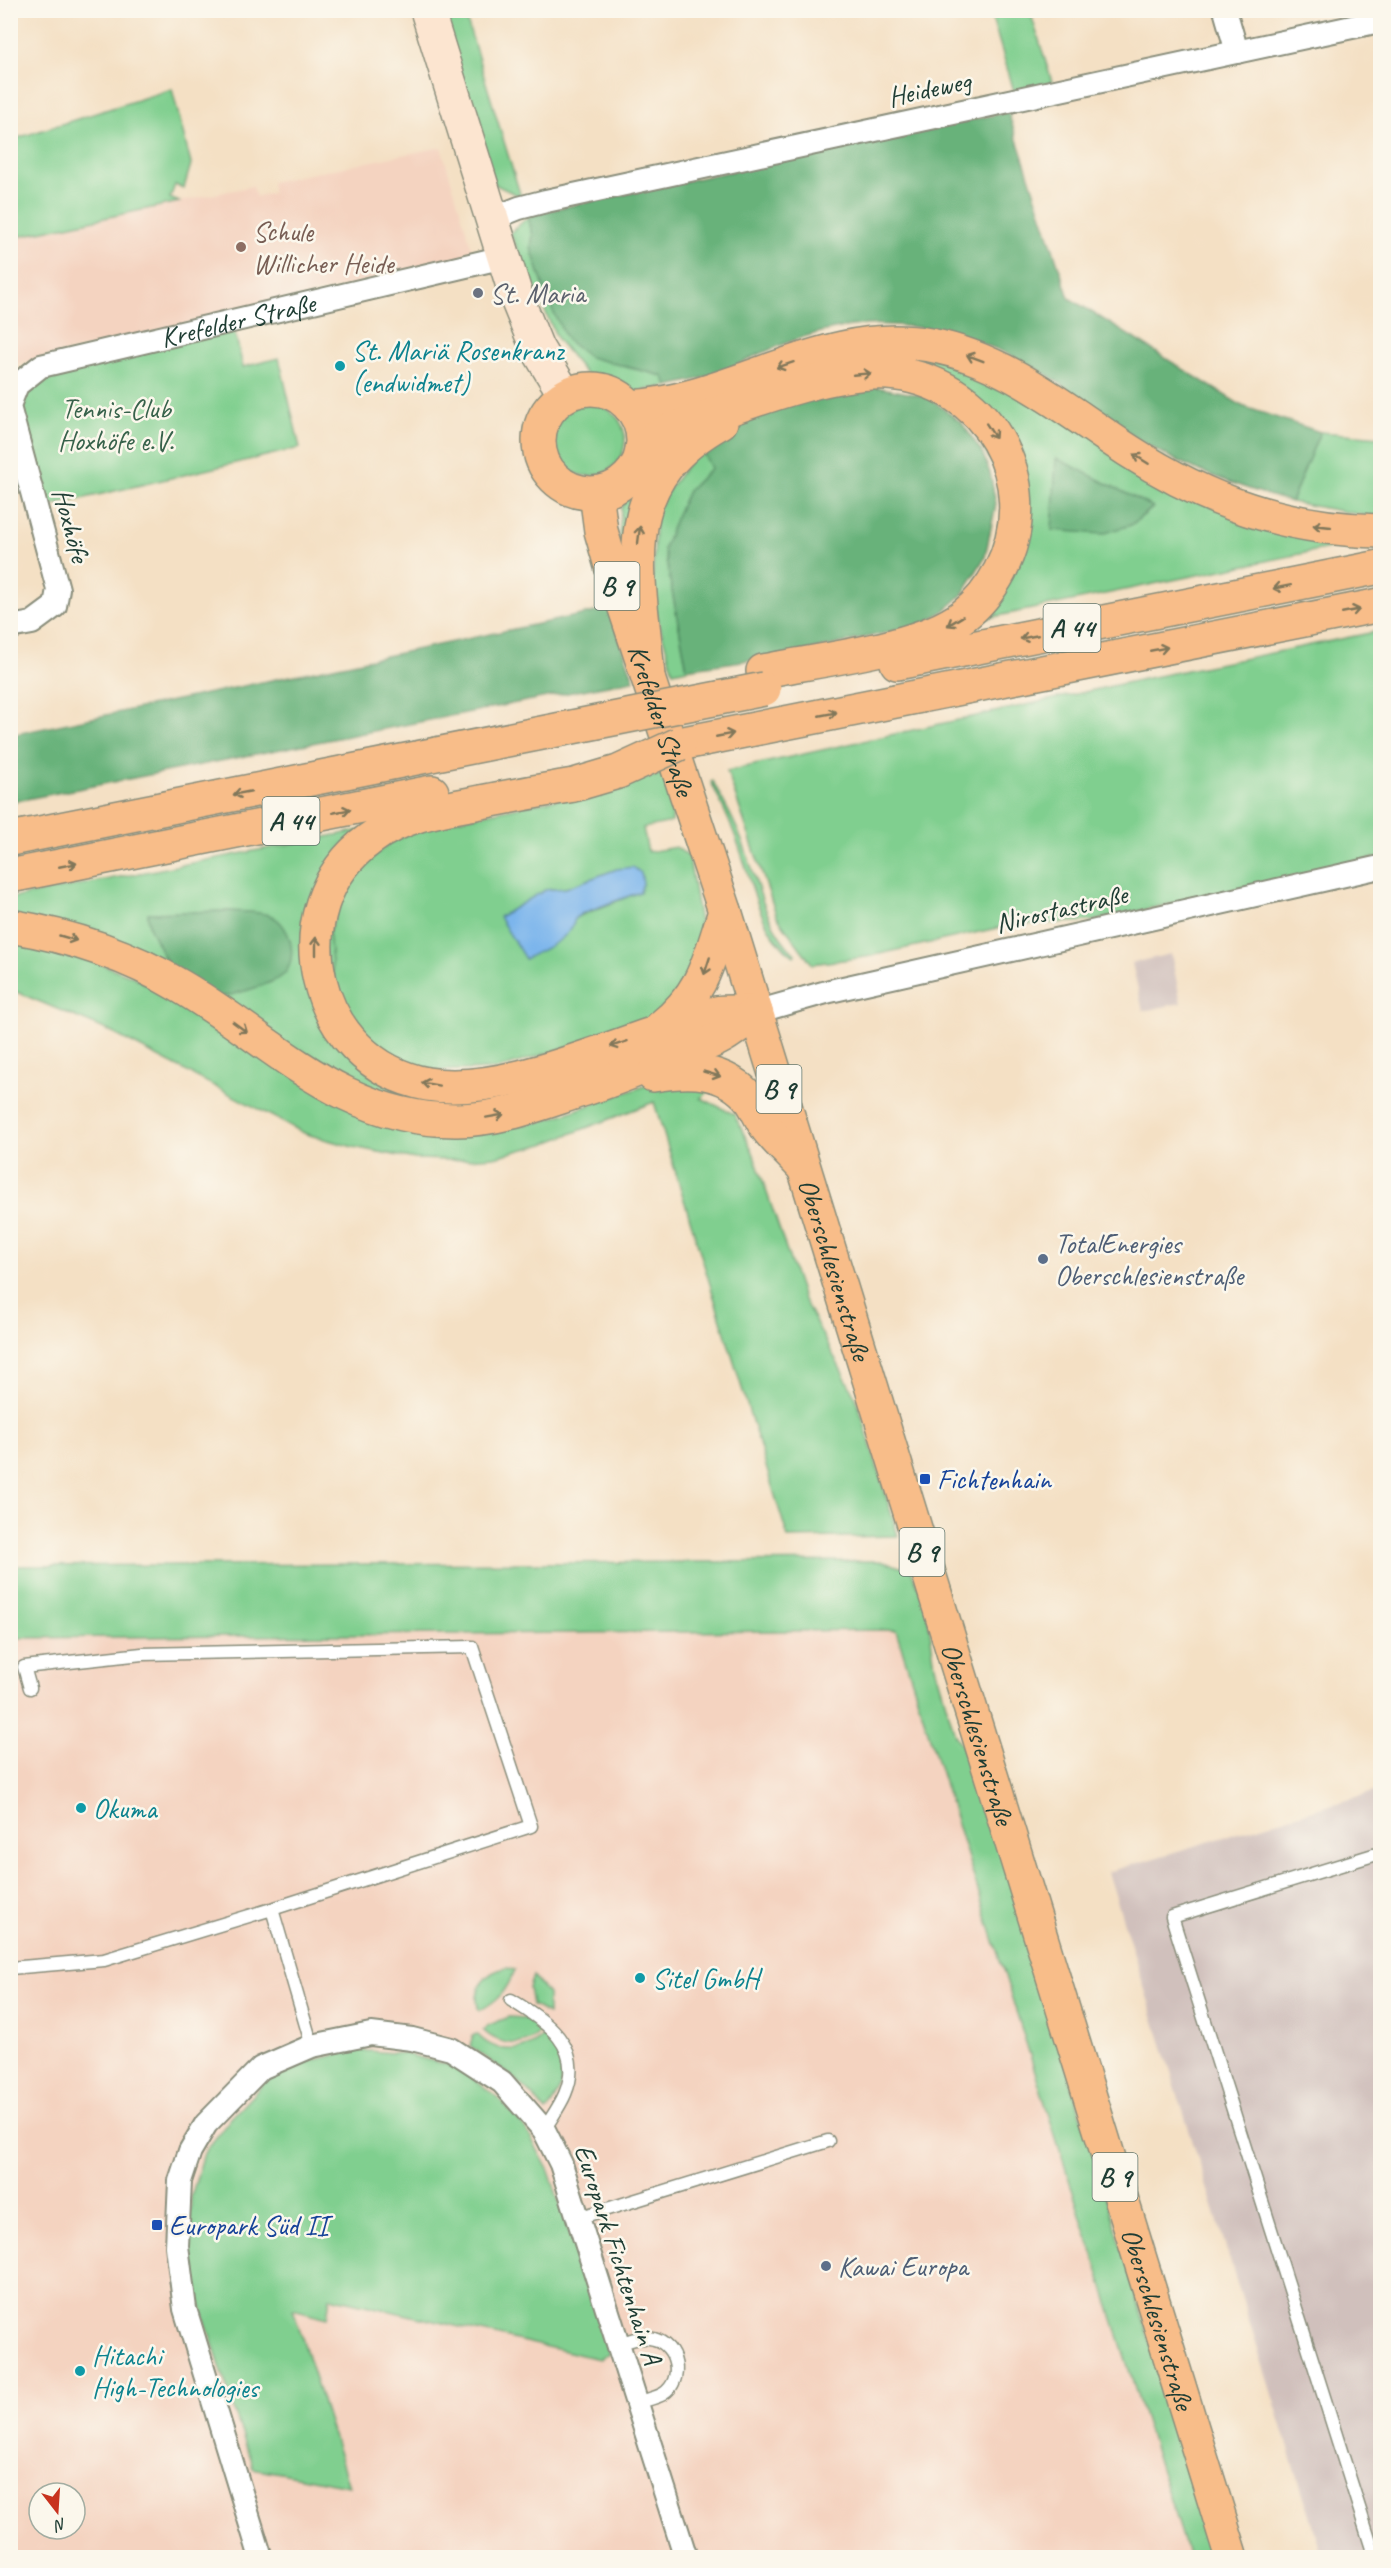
<svg xmlns="http://www.w3.org/2000/svg" width="1391" height="2568" viewBox="0 0 1391 2568" font-family="Caveat,sans-serif">
	<style>
		.built { fill: #f4d3c0; fill-rule: evenodd }
		.industrial { fill: #d0c0bc }
		.green { fill: #80cf8f; stroke: #508662; stroke-width: 1.5; fill-rule: evenodd }
		.forest { fill: #68b27a; stroke: #447857; stroke-width: 1.5 }
		.water { fill: #7bb5ec; stroke: #4d7990; stroke-width: 1.5 }
		.lines { fill: none; stroke-linecap: round; stroke-linejoin: round }
		.service-casing { stroke: #8a8e7c; stroke-width: 15 }
		.minor-casing { stroke: #8a8e7c; stroke-width: 26 }
		.secondary-casing { stroke: #8a8e7c; stroke-width: 36 }
		.primary-casing { stroke: #8a8e7c; stroke-width: 36 }
		.motorway-casing { stroke: #8a8e7c; stroke-width: 36 }
		.service { stroke: #fff; stroke-width: 12 }
		.minor { stroke: #fff; stroke-width: 22 }
		.secondary { stroke: #fce5d0; stroke-width: 33 }
		.primary { stroke: #f8bd89; stroke-width: 33 }
		.motorway { stroke: #f8bd89; stroke-width: 33 }
		.motorway-bridge-casing { stroke: #8a8e7c; stroke-width: 36; stroke-linecap: butt }
		.motorway-bridge { stroke: #f8bd89; stroke-width: 33 }
		.oneway { stroke: #81775a }
		.education-dot { fill: #8d6e63; stroke: #fbf7ec; stroke-width: 2 }
		.worship-dot { fill: #6b7280; stroke: #fbf7ec; stroke-width: 2 }
		.culture-dot { fill: #0f9aa8; stroke: #fbf7ec; stroke-width: 2 }
		.service-dot { fill: #5c6f8a; stroke: #fbf7ec; stroke-width: 2 }
		.transit-dot { fill: #1a4fb4; stroke: #fbf7ec; stroke-width: 2 }
		.labels { text-anchor: middle; stroke-width: 5; stroke-linejoin: round; paint-order: stroke }
		.shield { fill: #fbf7ec; stroke: #61756b; stroke-width: 1.5 }
		.shield-label { font-size: 27px; font-weight: bold; fill: #1f3d34 }
		.street-label { font-size: 28px; fill: #1f3d34; stroke: #fbf7ec }
		.education-label { font-size: 28px; fill: #785e54; stroke: #fbf7ec; text-anchor: start }
		.worship-label { font-size: 28px; fill: #5b616d; stroke: #fbf7ec; text-anchor: start }
		.culture-label { font-size: 28px; fill: #0d838f; stroke: #fbf7ec; text-anchor: start }
		.park-label { font-size: 28px; fill: #37624b; stroke: #fbf7ec }
		.service-label { font-size: 28px; fill: #4e5e75; stroke: #fbf7ec; text-anchor: start }
		.transit-label { font-size: 28px; fill: #164399; stroke: #fbf7ec; text-anchor: start }
	</style>
	<rect width="100%" height="100%" fill="#fbf7ec"/>
	<filter id="ink" filterUnits="userSpaceOnUse"><feTurbulence type="fractalNoise" baseFrequency=".0167" numOctaves="2"/><feDisplacementMap in="SourceGraphic" scale="12" xChannelSelector="R" yChannelSelector="G"/><feConvolveMatrix kernelMatrix="1 2 1 2 8 2 1 2 1" color-interpolation-filters="sRGB"/></filter>
	<filter id="wash" filterUnits="userSpaceOnUse"><feTurbulence type="fractalNoise" baseFrequency=".008" numOctaves="4" result="noise"/><feDisplacementMap in="SourceGraphic" scale="24" xChannelSelector="R" yChannelSelector="G"/><feGaussianBlur stdDeviation="1.35" result="paint"/><feColorMatrix in="noise" values="0 0 0 0 0 0 0 0 0 0 0 0 0 0 0 0 0 1.4 0 .05"/><feComposite in="paint" operator="in"/></filter>
	<g filter="url(#wash)">
		<rect width="100%" height="100%" fill="#f4e0c4"/>
		<g class="built">
			<polygon points="441,147 474,256 11,365 10,238 253,186 256,197 273,193 271,182"/>
			<path d="M896,1630L1188,2557H11L10,1638ZM39,2493H75V2529H39Z"/>
		</g>
		<g class="industrial">
			<polygon points="1171,954 1181,1003 1143,1011 1132,963"/>
			<polygon points="1380,1790 1380,2557 1323,2557 1108,1872"/>
		</g>
		<g class="green">
			<polygon points="441,11 464,11 521,197 494,184"/>
			<polygon points="990,11 1030,11 1052,82 1014,91"/>
			<polygon points="172,89 191,164 184,188 175,185 170,198 179,202 11,238 11,140"/>
			<polygon points="528,217 533,235 531,248 550,305 622,366 663,376 668,386 628,393 590,379 558,340 510,233"/>
			<polygon points="234,329 243,367 279,358 300,448 46,507 21,404 27,387 50,372"/>
			<path d="M937,349L1344,545L954,625L1021,516L941,372L914,361L864,355ZM1056,459L1152,507L1153,508L1131,525Z"/>
			<circle cx="589" cy="440" r="36"/>
			<polygon points="1320,432 1380,437 1380,518 1291,502"/>
			<polygon points="700,447 711,468 688,491 675,519 664,549 687,669 673,672 652,598 656,507"/>
			<polygon points="657,451 628,561 619,541 621,508"/>
			<polygon points="1380,631 1380,857 1094,921 1011,925 866,957 812,964 777,917 727,771 1148,678"/>
			<path d="M663,774L673,806L672,822L643,828L648,852L676,847L689,857L703,941L667,1010L635,1025L498,1069L430,1071L400,1061L366,1035L347,1010L333,975L329,932L343,896L361,868L389,843L422,827L562,798ZM617,869L643,883L640,892L575,918L545,890L566,888Z"/>
			<path d="M713,781C722,800 733,817 740,836C758,877 761,922 795,954L794,956C758,932 752,880 737,841C730,821 720,801 711,782Z"/>
			<polygon points="372,828 324,879 339,1036 493,1099 443,1104 406,1100 327,1072 213,1000 272,916 230,911 148,913 149,926 168,965 11,918 11,898"/>
			<polygon points="10,941 74,954 132,976 198,1013 478,1133 544,1121 662,1080 716,1085 701,1098 734,1114 753,1152 803,1298 857,1400 898,1536 788,1538 654,1102 544,1144 494,1157 453,1160 415,1159 353,1147 306,1134 107,1030 19,993 11,991"/>
			<polygon points="880,1561 911,1570 926,1604 935,1666 955,1735 976,1768 1215,2557 1188,2557 896,1630 11,1638 10,1566"/>
			<path d="M507,1968L515,1970C505,1993 500,1999 479,2011C472,1989 485,1971 507,1968Z"/>
			<polygon points="533,1976 548,1994 548,2014 532,2005 529,1988"/>
			<path d="M509,2017L525,2018L542,2027C530,2051 498,2046 483,2030L487,2026Z"/>
			<path d="M547,2032C567,2060 568,2084 546,2112C522,2081 501,2068 470,2046L473,2036L477,2034C497,2056 528,2053 547,2032Z"/>
			<polygon points="357,2050 406,2054 459,2068 497,2097 526,2129 549,2171 609,2354 599,2359 330,2297 327,2318 293,2309 349,2486 253,2468 204,2317 194,2277 189,2242 191,2197 204,2153 231,2118 263,2084 301,2063"/>
		</g>
		<g class="forest">
			<path d="M1008,112L1069,298L1242,406L1320,432L1291,502C1240,487 1190,470 1144,443C1109,422 1079,394 1044,373C992,341 924,321 862,325C828,328 793,339 762,353C745,360 729,370 712,375C698,380 683,383 668,386L663,376L589,357L567,340L550,305L531,248L533,235L528,217L541,212Z"/>
			<polygon points="856,383 928,397 962,423 982,452 990,473 996,504 985,557 962,595 944,611 923,624 799,653 687,669 664,549 675,519 688,491 711,468 700,447 715,435 765,408"/>
			<polygon points="1056,458 1153,507 1131,525 1102,534 1052,530"/>
			<polygon points="609,609 634,680 11,802 11,735"/>
			<path d="M230,911C242,912 260,911 271,916C293,925 300,966 279,978C260,989 234,993 213,1000L168,965L149,926L148,913Z"/>
		</g>
		<path class="water" d="M633,867L641,873L643,883L640,892L583,913L575,918C572,940 542,949 525,959L499,917L545,890L566,888L617,869Z"/>
	</g>
	<g filter="url(#ink)">
		<g class="lines">
			<g class="service-casing">
				<g id="service">
					<polyline points="30,1688 24,1667 142,1654 472,1647 531,1826 272,1909 312,2046"/>
					<polyline points="10,1968 104,1960 272,1909"/>
					<path d="M511,2000C546,2021 585,2047 565,2094C560,2106 551,2118 544,2130"/>
					<polyline points="578,2218 828,2141"/>
					<path d="M617,2344C629,2341 642,2335 654,2339C677,2345 685,2380 663,2394C656,2398 645,2400 637,2403"/>
					<polyline points="1375,2558 1172,1917 1380,1853"/>
				</g>
			</g>
			<g class="minor-casing">
				<g id="minor">
					<polyline points="1225,10 1237,52"/>
					<polyline points="491,219 519,208 546,201 1380,21"/>
					<path id="s1" d="M10,403L17,385L41,366L504,257"/>
					<polyline points="10,410 58,589 55,606 32,623 10,627"/>
					<polyline points="756,1012 830,991 1380,867"/>
					<polyline points="261,2558 185,2309 177,2246 180,2181 190,2151 206,2124 261,2068 312,2046 371,2034 412,2039 451,2049 502,2082 544,2130 561,2164 686,2558"/>
				</g>
			</g>
			<g class="secondary-casing">
				<polyline id="secondary" points="427,10 517,299 537,348 565,395"/>
			</g>
			<g class="primary-casing">
				<g id="primary">
					<circle cx="591" cy="441" r="52"/>
					<path id="s2" d="M596,493L601,531L611,566L725,911L1232,2558"/>
				</g>
			</g>
			<g class="motorway-casing">
				<g id="motorway">
					<path d="M630,407C733,401 825,326 930,345C1006,359 1066,410 1129,451C1208,502 1285,529 1380,531"/>
					<path d="M642,449L656,437L672,429C733,409 824,370 887,373C986,379 1046,481 1000,571C991,588 979,604 963,616C921,649 818,660 763,671"/>
					<polyline points="897,663 1380,567"/>
					<path d="M648,677C641,575 609,484 721,422"/>
					<polyline points="679,744 1380,605"/>
					<path d="M574,785C543,790 512,796 481,802C442,809 402,815 370,839C275,908 312,1063 427,1084C499,1096 595,1052 664,1030C680,1024 698,1016 716,1013C729,1011 743,1013 756,1012"/>
					<polyline points="10,839 562,729"/>
					<polyline points="10,876 432,792"/>
					<path d="M10,926C70,936 128,955 180,986C271,1039 342,1121 457,1120C499,1120 539,1104 579,1091C611,1081 642,1068 673,1056C689,1049 708,1045 723,1036C735,1029 745,1020 756,1012"/>
					<path d="M661,1027C704,993 709,960 725,911"/>
					<path d="M653,1075C690,1069 725,1068 751,1100C758,1110 762,1123 770,1132C780,1144 792,1155 802,1166"/>
				</g>
			</g>
			<use href="#service" class="service"/>
			<use href="#minor" class="minor"/>
			<use href="#secondary" class="secondary"/>
			<use href="#primary" class="primary"/>
			<use href="#motorway" class="motorway"/>
			<g class="motorway-bridge-casing">
				<g id="motorway-bridge">
					<polyline points="562,729 764,689"/>
					<polyline points="574,785 618,772 679,744"/>
				</g>
			</g>
			<use href="#motorway-bridge" class="motorway-bridge"/>
		</g>
		<defs><path id="oneway-shaft" d="M-6 0H5M1.5-3L5.5 0L1.5 3" fill="none" stroke-width="1.6" stroke-linecap="round" stroke-linejoin="round" transform="scale(1.5)"/></defs>
		<g class="oneway">
			<use href="#oneway-shaft" transform="translate(975 358) rotate(-159)"/>
			<use href="#oneway-shaft" transform="translate(785 365) rotate(162)"/>
			<use href="#oneway-shaft" transform="translate(862 374) rotate(-5)"/>
			<use href="#oneway-shaft" transform="translate(991 431) rotate(57)"/>
			<use href="#oneway-shaft" transform="translate(1141 459) rotate(-148)"/>
			<use href="#oneway-shaft" transform="translate(1322 526) rotate(-174)"/>
			<use href="#oneway-shaft" transform="translate(639 535) rotate(-83)"/>
			<use href="#oneway-shaft" transform="translate(1282 587) rotate(169)"/>
			<use href="#oneway-shaft" transform="translate(1351 611) rotate(-11)"/>
			<use href="#oneway-shaft" transform="translate(955 621) rotate(149)"/>
			<use href="#oneway-shaft" transform="translate(1029 637) rotate(169)"/>
			<use href="#oneway-shaft" transform="translate(1159 649) rotate(-11)"/>
			<use href="#oneway-shaft" transform="translate(828 714) rotate(-11)"/>
			<use href="#oneway-shaft" transform="translate(725 735) rotate(-11)"/>
			<use href="#oneway-shaft" transform="translate(242 793) rotate(169)"/>
			<use href="#oneway-shaft" transform="translate(342 811) rotate(-11)"/>
			<use href="#oneway-shaft" transform="translate(68 865) rotate(-11)"/>
			<use href="#oneway-shaft" transform="translate(68 938) rotate(16)"/>
			<use href="#oneway-shaft" transform="translate(316 946) rotate(-90)"/>
			<use href="#oneway-shaft" transform="translate(707 966) rotate(108)"/>
			<use href="#oneway-shaft" transform="translate(240 1027) rotate(36)"/>
			<use href="#oneway-shaft" transform="translate(619 1044) rotate(162)"/>
			<use href="#oneway-shaft" transform="translate(712 1074) rotate(16)"/>
			<use href="#oneway-shaft" transform="translate(430 1084) rotate(-170)"/>
			<use href="#oneway-shaft" transform="translate(495 1116) rotate(-10)"/>
		</g>
	</g>
	<circle class="education-dot" cx="241" cy="247" r="6"/>
	<circle class="worship-dot" cx="478" cy="293" r="6"/>
	<g class="culture-dot">
		<circle cx="340" cy="366" r="6"/>
		<circle cx="81" cy="1808" r="6"/>
		<circle cx="640" cy="1978" r="6"/>
		<circle cx="80" cy="2371" r="6"/>
	</g>
	<g class="service-dot">
		<circle cx="1043" cy="1259" r="6"/>
		<circle cx="826" cy="2266" r="6"/>
	</g>
	<g class="transit-dot">
		<rect x="919" y="1473" width="12" height="12" rx="3"/>
		<rect x="151" y="2219" width="12" height="12" rx="3"/>
	</g>
	<g class="labels">
		<g class="shield">
			<rect x="594.5" y="562" width="45" height="48" rx="4.5"/>
			<rect x="1043.5" y="604" width="57" height="48" rx="4.5"/>
			<rect x="262.5" y="797" width="57" height="48" rx="4.5"/>
			<rect x="756.5" y="1065" width="45" height="48" rx="4.5"/>
			<rect x="899.5" y="1528" width="45" height="48" rx="4.5"/>
			<rect x="1092.5" y="2153" width="45" height="48" rx="4.5"/>
		</g>
		<g class="shield-label">
			<text x="617" y="595">B 9</text>
			<text x="1072" y="637">A 44</text>
			<text x="291" y="830">A 44</text>
			<text x="779" y="1098">B 9</text>
			<text x="922" y="1561">B 9</text>
			<text x="1115" y="2186">B 9</text>
		</g>
		<g class="street-label">
			<text transform="translate(929 88) rotate(-12)" y="10">Heideweg</text>
			<text dy="10" stroke="none"><textPath href="#s1" startOffset="252">Krefelder Straße</textPath></text>
			<text transform="translate(72 525) rotate(75)" y="10">Hoxhöfe</text>
			<text dy="10" stroke="none"><textPath href="#s2" startOffset="237">Krefelder Straße</textPath></text>
			<text transform="translate(1061 908) rotate(-13)" y="10">Nirostastraße</text>
			<text dy="10" stroke="none"><textPath href="#s2" startOffset="813">Oberschlesienstraße</textPath></text>
			<text dy="10" stroke="none"><textPath href="#s2" startOffset="1299">Oberschlesienstraße</textPath></text>
			<text transform="translate(619 2254) rotate(72)" y="10">Europark Fichtenhain A</text>
			<text dy="10" stroke="none"><textPath href="#s2" startOffset="1911">Oberschlesienstraße</textPath></text>
		</g>
		<g class="education-label">
			<text x="253" y="241">Schule<tspan x="253" dy="32">Willicher Heide</tspan></text>
		</g>
		<g class="worship-label">
			<text x="490" y="303">St. Maria</text>
		</g>
		<g class="culture-label">
			<text x="352" y="360">St. Mariä Rosenkranz<tspan x="352" dy="32">(endwidmet)</tspan></text>
			<text x="93" y="1818">Okuma</text>
			<text x="652" y="1988">Sitel GmbH</text>
			<text x="92" y="2365">Hitachi<tspan x="92" dy="32">High-Technologies</tspan></text>
		</g>
		<g class="park-label">
			<text x="116" y="418">Tennis-Club<tspan x="116" dy="32">Hoxhöfe e.V.</tspan></text>
		</g>
		<g class="service-label">
			<text x="1055" y="1253">TotalEnergies<tspan x="1055" dy="32">Oberschlesienstraße</tspan></text>
			<text x="838" y="2276">Kawai Europa</text>
		</g>
		<g class="transit-label">
			<text x="937" y="1489">Fichtenhain</text>
			<text x="169" y="2235">Europark Süd II</text>
		</g>
	</g>
	<rect width="1391" height="2568" fill="none" stroke="#fbf7ec" stroke-width="36"/>
	<g transform="translate(57 2511) rotate(163)"><circle r="28" fill="#fbf7ec" stroke="#a3ada2" stroke-width="1.5"/>
	<path d="M0-4.5L10 22L0 15L-10 22Z" fill="#c8321e"/>
	<text y="-9" font-size="16" font-weight="bold" text-anchor="middle" fill="#1f3d34">N</text>
	</g>
</svg>
